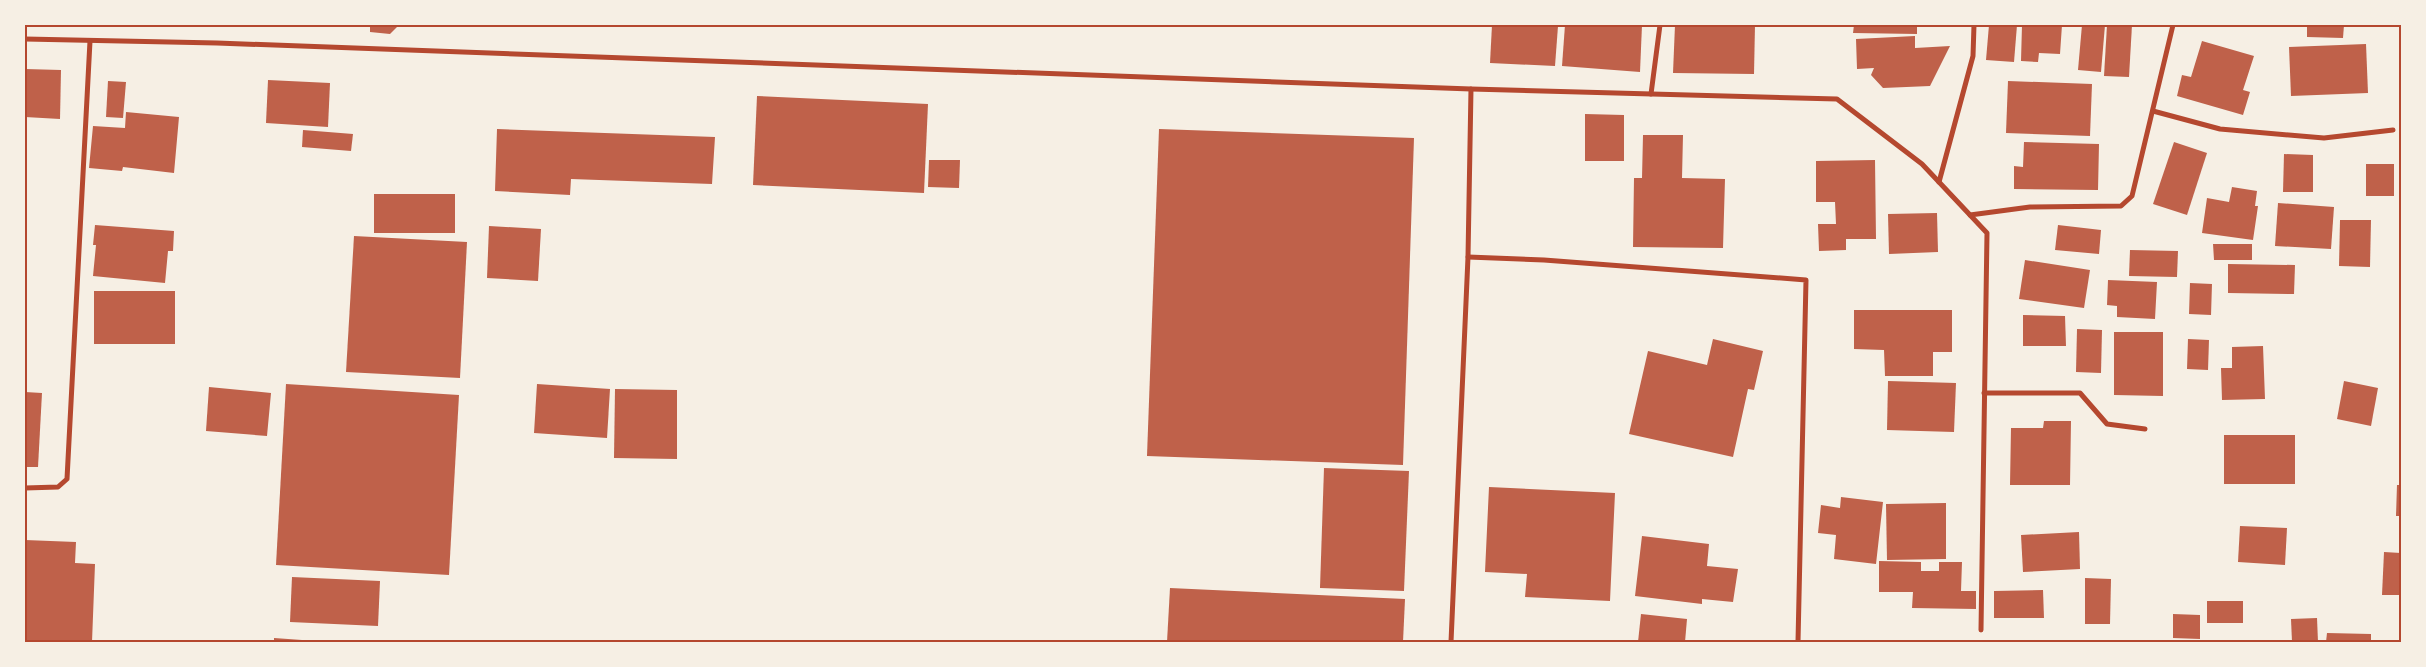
<svg xmlns="http://www.w3.org/2000/svg" width="2426" height="667" viewBox="0 0 2426 667" font-family="'Roboto Condensed',sans-serif">
	<style>
		.building { fill: #bf614a }
		.lines { fill: none; stroke-linecap: round; stroke-linejoin: round }
		.minor { stroke: #b5482f; stroke-width: 5 }
		.neatline { fill: none; stroke: #b5482f; stroke-width: 2 }
	</style>
	<rect width="100%" height="100%" fill="#f6efe4"/>
	<g class="building">
		<polygon points="370,25 399,25 390,34 370,32"/>
		<polygon points="1492,25 1558,26 1555,66 1490,63"/>
		<polygon points="1565,25 1642,25 1640,72 1562,66"/>
		<polygon points="1675,25 1755,25 1754,74 1673,73"/>
		<polygon points="1854,25 1917,25 1917,34 1853,33"/>
		<polygon points="1989,25 2017,25 2014,62 1986,60"/>
		<polygon points="2022,25 2062,25 2060,54 2039,53 2038,62 2021,61"/>
		<polygon points="2082,25 2105,25 2101,72 2078,70"/>
		<polygon points="2107,25 2132,25 2129,77 2104,76"/>
		<polygon points="2307,25 2344,25 2343,38 2307,37"/>
		<polygon points="1915,36 1915,48 1950,46 1930,86 1883,88 1871,75 1874,68 1857,69 1856,39"/>
		<polygon points="2202,41 2254,56 2243,90 2250,92 2243,115 2177,96 2182,75 2191,77"/>
		<polygon points="2366,44 2368,93 2291,96 2289,47"/>
		<polygon points="25,69 61,70 60,119 25,117"/>
		<polygon points="268,80 330,83 328,127 266,123"/>
		<polygon points="108,81 126,82 123,118 106,117"/>
		<polygon points="2008,81 2092,84 2090,136 2006,133"/>
		<polygon points="757,96 928,104 924,193 753,185"/>
		<polygon points="126,112 179,117 174,173 123,167 122,171 89,168 93,126 125,128"/>
		<polygon points="1585,114 1624,115 1624,161 1585,161"/>
		<polygon points="497,129 715,137 712,184 571,179 570,195 495,191"/>
		<polygon points="1159,129 1414,138 1403,465 1147,456"/>
		<polygon points="303,130 353,134 351,151 302,147"/>
		<polygon points="1643,135 1683,135 1682,178 1725,179 1723,248 1633,247 1634,178 1642,178"/>
		<polygon points="2024,142 2099,144 2098,190 2014,189 2014,166 2023,167"/>
		<polygon points="2174,142 2207,153 2187,215 2153,204"/>
		<polygon points="2284,154 2313,155 2313,192 2283,192"/>
		<polygon points="929,160 960,160 959,188 928,187"/>
		<polygon points="1875,160 1876,239 1846,239 1846,250 1819,251 1818,224 1836,224 1835,202 1816,202 1816,161"/>
		<rect x="2366" y="164" width="28" height="32"/>
		<polygon points="2232,187 2257,191 2255,206 2258,206 2253,240 2202,233 2207,198 2229,202"/>
		<rect x="374" y="194" width="81" height="39"/>
		<polygon points="2278,203 2334,207 2331,249 2275,246"/>
		<polygon points="1937,213 1938,252 1889,254 1888,214"/>
		<polygon points="2340,220 2371,220 2370,267 2339,266"/>
		<polygon points="95,225 174,231 173,251 168,251 165,283 93,276 96,245 93,245"/>
		<polygon points="2058,225 2101,230 2099,254 2055,250"/>
		<polygon points="489,226 541,229 538,281 487,278"/>
		<polygon points="354,236 467,242 460,378 346,372"/>
		<polygon points="2213,244 2252,244 2252,260 2214,260"/>
		<polygon points="2130,250 2178,251 2177,277 2129,276"/>
		<polygon points="2025,260 2090,270 2084,308 2019,299"/>
		<polygon points="2228,264 2295,265 2294,294 2228,293"/>
		<polygon points="2108,280 2157,282 2155,319 2117,317 2117,306 2107,305"/>
		<polygon points="2190,283 2212,284 2211,315 2189,314"/>
		<rect x="94" y="291" width="81" height="53"/>
		<polygon points="1854,310 1952,310 1952,352 1933,352 1933,376 1885,376 1884,350 1854,349"/>
		<polygon points="2023,315 2065,316 2066,346 2023,346"/>
		<polygon points="2077,329 2102,330 2101,373 2076,372"/>
		<polygon points="2114,332 2163,332 2163,396 2114,395"/>
		<polygon points="1713,339 1763,351 1754,390 1748,389 1733,457 1629,434 1648,351 1707,365"/>
		<polygon points="2188,339 2209,340 2208,370 2187,369"/>
		<polygon points="2263,346 2265,399 2222,400 2221,368 2232,368 2232,347"/>
		<polygon points="1888,381 1956,383 1954,432 1887,430"/>
		<polygon points="2344,381 2378,388 2371,426 2337,419"/>
		<polygon points="286,384 459,395 449,575 276,565"/>
		<polygon points="537,384 610,389 607,438 534,433"/>
		<polygon points="209,387 271,393 267,436 206,431"/>
		<polygon points="615,389 677,390 677,459 614,458"/>
		<polygon points="25,392 42,393 38,467 25,467"/>
		<polygon points="2044,421 2071,421 2070,485 2010,485 2011,428 2043,428"/>
		<rect x="2224" y="435" width="71" height="49"/>
		<polygon points="1324,468 1409,471 1404,591 1320,588"/>
		<polygon points="2397,485 2401,485 2401,516 2396,516"/>
		<polygon points="1489,487 1615,493 1610,601 1525,597 1527,574 1485,572"/>
		<polygon points="1841,497 1883,502 1876,564 1834,559 1836,535 1818,533 1821,505 1840,508"/>
		<polygon points="1946,503 1946,559 1887,560 1886,504"/>
		<polygon points="2240,526 2287,528 2285,565 2238,562"/>
		<polygon points="2079,532 2080,569 2023,572 2021,535"/>
		<polygon points="1642,536 1709,544 1707,566 1738,569 1733,602 1702,599 1702,604 1635,596"/>
		<polygon points="25,540 76,542 75,563 95,564 92,642 25,642"/>
		<polygon points="2384,552 2401,553 2401,595 2382,595"/>
		<polygon points="1879,561 1921,562 1921,571 1939,571 1939,562 1962,562 1961,591 1976,591 1976,609 1912,608 1913,592 1879,592"/>
		<polygon points="292,577 380,581 378,626 290,622"/>
		<polygon points="2085,578 2111,579 2110,624 2085,624"/>
		<polygon points="1170,588 1405,599 1403,642 1167,642"/>
		<polygon points="2043,590 2044,618 1994,618 1994,591"/>
		<rect x="2207" y="601" width="36" height="22"/>
		<polygon points="1641,614 1687,619 1685,642 1638,642"/>
		<polygon points="2173,614 2200,615 2200,639 2173,638"/>
		<polygon points="2317,618 2318,642 2292,642 2291,619"/>
		<polygon points="2327,633 2371,634 2371,642 2326,642"/>
		<polygon points="274,638 316,641 315,642 274,642"/>
	</g>
	<g class="lines">
		<g class="minor">
			<polyline points="25,39 217,43 1471,89 1837,99 1922,164 1987,233 1981,630"/>
			<polyline points="1651,94 1660,25"/>
			<polyline points="2153,111 2220,129 2324,138 2393,130"/>
			<polyline points="1939,182 1973,56 1974,25"/>
			<polyline points="1970,215 2030,207 2121,206 2132,196 2173,25"/>
			<polyline points="1468,257 1544,260 1806,280 1798,642"/>
			<polyline points="1984,393 2080,393 2107,424 2145,429"/>
			<polyline points="25,488 58,487 67,479 90,41"/>
			<polyline points="1451,642 1468,257 1471,89"/>
		</g>
	</g>
	<rect width="2426" height="667" fill="none" stroke="#f6efe4" stroke-width="52"/>
	<rect x="26" y="26" width="2374" height="615" class="neatline"/>
</svg>
